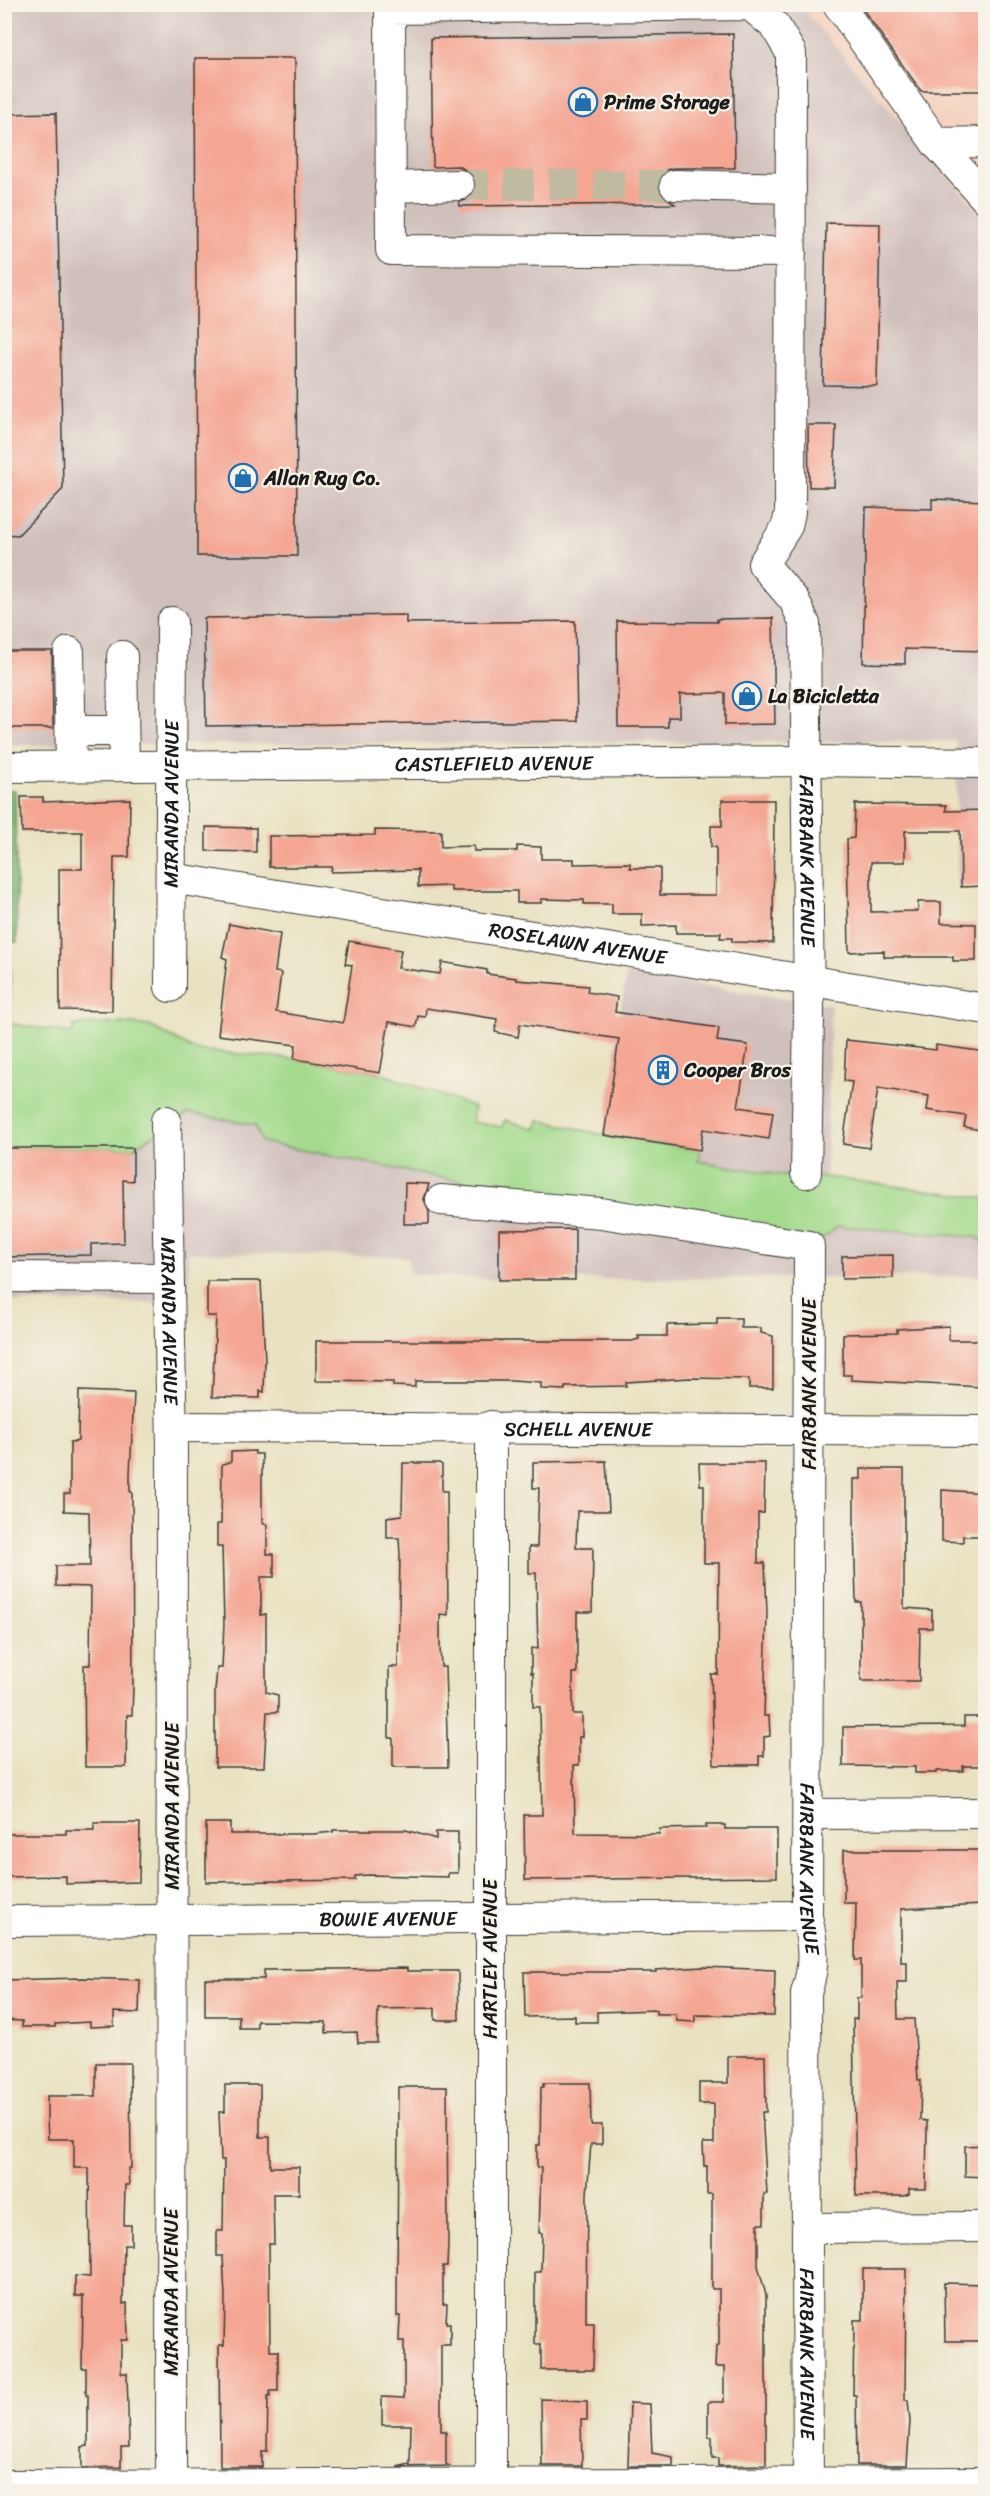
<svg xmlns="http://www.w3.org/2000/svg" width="990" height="2496" viewBox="0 0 990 2496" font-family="Sriracha,sans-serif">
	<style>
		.built { fill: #f4d3c0 }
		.industrial { fill: #d0c0bc }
		.green { fill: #a3da8b; stroke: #607b54; stroke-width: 1.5 }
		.forest { fill: #82ba77; stroke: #4f6b4a; stroke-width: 1.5 }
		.building { fill: #f5a693 }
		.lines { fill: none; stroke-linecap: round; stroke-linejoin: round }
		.minor-tunnel { stroke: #c0baa1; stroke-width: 30; stroke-dasharray: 30 15; stroke-linecap: butt }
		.minor-casing { stroke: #3b3a35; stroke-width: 32 }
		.minor { stroke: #fff; stroke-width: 30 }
		.labels { text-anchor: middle; stroke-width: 4.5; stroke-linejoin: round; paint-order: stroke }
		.poi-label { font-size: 20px; font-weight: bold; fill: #1c1c1c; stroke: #f7f3e8; text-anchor: start }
		.street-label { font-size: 20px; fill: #1c1c1c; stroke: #f7f3e8 }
	</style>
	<rect width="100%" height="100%" fill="#f7f3e8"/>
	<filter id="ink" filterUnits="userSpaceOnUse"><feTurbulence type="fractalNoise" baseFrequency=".0167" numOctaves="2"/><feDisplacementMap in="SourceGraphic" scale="12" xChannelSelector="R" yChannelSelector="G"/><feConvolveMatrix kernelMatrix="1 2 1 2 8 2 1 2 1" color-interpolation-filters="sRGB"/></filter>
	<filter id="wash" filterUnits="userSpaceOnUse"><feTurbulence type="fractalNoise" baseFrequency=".008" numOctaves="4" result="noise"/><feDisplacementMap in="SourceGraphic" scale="24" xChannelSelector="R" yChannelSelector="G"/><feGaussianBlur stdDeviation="1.35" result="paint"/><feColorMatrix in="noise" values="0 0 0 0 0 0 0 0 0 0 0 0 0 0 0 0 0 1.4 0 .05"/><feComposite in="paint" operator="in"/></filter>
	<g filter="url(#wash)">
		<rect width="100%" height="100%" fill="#e9e2c2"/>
		<polygon class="built" points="799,5 985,5 985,219 845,58"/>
		<g class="industrial">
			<polygon points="5,5 799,5 985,219 985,887 957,885 956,741 5,745"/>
			<polygon points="626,974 831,1005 826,1177 785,1176 698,1161 700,1151 604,1135"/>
			<polygon points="189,1113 255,1125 262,1142 426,1175 773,1235 838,1226 976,1237 985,1242 985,1276 499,1280 410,1274 408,1257 188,1252 189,1303 5,1302 4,1148 133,1148"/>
		</g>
		<polygon class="green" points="5,1023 73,1033 74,1025 121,1023 150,1026 195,1050 294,1059 380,1073 474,1107 472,1122 502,1127 505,1120 536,1129 539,1120 604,1135 700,1150 698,1161 785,1176 826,1177 985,1198 985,1242 976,1237 838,1226 824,1238 773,1235 426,1175 262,1142 255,1125 189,1113 133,1148 5,1148"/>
		<polygon class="forest" points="4,790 15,790 17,942 10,943 10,1023 5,1029"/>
		<g id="blocks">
			<g class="building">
				<polygon points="864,4 986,4 986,91 921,91 864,11"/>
				<polygon points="733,34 735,168 675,168 666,170 658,184 660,193 675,204 460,206 459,202 469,199 474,193 476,184 473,175 459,166 433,167 431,38"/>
				<polygon points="195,58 295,58 297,556 197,556"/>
				<polygon points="56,113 63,489 18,535 4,534 4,114"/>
				<polygon points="826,223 880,224 877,386 823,385"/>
				<polygon points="808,425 836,425 834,487 809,487"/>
				<polygon points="932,499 986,501 986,651 905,649 905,664 863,663 866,507 932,509"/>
				<polygon points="406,615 406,623 575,621 577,721 206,726 204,618"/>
				<polygon points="773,618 775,724 725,725 725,693 680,694 680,717 668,717 668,727 618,727 617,621 717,622 717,619"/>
				<polygon points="4,651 52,651 53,728 4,728"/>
				<polygon points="21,797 43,797 43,802 130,799 129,857 114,857 112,1011 60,1010 59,869 82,869 82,832 22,832"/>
				<polygon points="722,800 774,800 773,943 732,942 732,938 720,938 721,933 676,933 676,925 642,926 642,914 612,914 612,904 584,904 584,900 541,899 541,903 517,903 517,891 451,891 451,886 418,887 418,870 331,872 332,867 269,867 269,836 375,835 375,830 441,831 441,847 474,846 474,851 517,851 517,846 541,847 541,859 574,859 574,864 630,863 630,868 660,868 660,895 716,895 716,847 711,847 711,826 722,826"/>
				<polygon points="855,804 946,805 946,811 986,810 986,886 961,887 960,831 905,831 905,862 871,862 871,912 918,911 918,902 941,902 941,923 976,924 976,961 953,961 953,957 884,957 884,951 849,952 847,839 854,838"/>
				<polygon points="206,827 256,828 256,852 206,851"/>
				<polygon points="229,924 280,934 275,972 281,973 276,1012 343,1023 352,965 345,964 349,941 401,950 398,968 440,974 442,962 487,970 487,974 516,978 516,980 588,986 587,992 617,997 615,1012 719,1028 717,1041 748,1045 738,1107 773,1112 769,1139 703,1129 700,1150 604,1135 619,1039 520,1024 518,1037 495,1032 497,1019 426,1008 425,1017 418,1016 416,1027 389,1022 380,1073 294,1059 296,1045 218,1035 227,959 222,957"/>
				<polygon points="846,1040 936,1050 936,1045 986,1052 986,1120 982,1119 981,1130 964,1127 966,1116 927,1110 929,1096 878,1088 869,1148 843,1144 852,1082 844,1081"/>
				<polygon points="4,1148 133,1148 133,1181 123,1180 124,1243 91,1244 91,1255 4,1257"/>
				<polygon points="405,1183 429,1184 424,1199 429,1212 429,1224 404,1224"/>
				<polygon points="575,1229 575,1280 499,1280 499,1230"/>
				<polygon points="893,1255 893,1278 842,1279 842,1256"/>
				<polygon points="207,1281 261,1281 265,1360 264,1392 260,1391 260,1398 212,1397 216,1316 207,1316"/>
				<polygon points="717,1318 741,1318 741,1328 761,1328 761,1333 773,1336 773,1388 749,1388 749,1379 690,1378 626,1382 626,1386 565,1387 565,1390 541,1389 541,1383 512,1381 415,1381 415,1387 393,1386 393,1382 316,1381 316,1341 632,1341 639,1339 638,1336 667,1336 667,1325 717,1324"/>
				<polygon points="949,1326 949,1340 981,1340 982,1387 851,1380 851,1375 843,1375 843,1334 897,1333 897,1329"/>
				<polygon points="79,1391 134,1393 130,1474 130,1492 132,1492 133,1687 132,1715 127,1715 126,1767 85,1767 84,1665 90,1665 91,1587 56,1586 56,1566 90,1566 89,1512 64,1511 64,1494 70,1494 70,1442 78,1441"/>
				<polygon points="255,1451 255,1454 262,1454 262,1523 267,1525 267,1554 274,1554 274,1577 261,1577 261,1615 266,1614 266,1692 278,1695 278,1712 267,1712 264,1767 215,1767 215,1691 217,1668 222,1668 224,1624 222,1547 217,1547 217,1524 221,1524 222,1464 231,1462 231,1452"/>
				<polygon points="606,1461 609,1511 577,1511 576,1548 593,1548 592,1612 577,1612 577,1673 573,1673 573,1714 582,1714 582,1737 579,1737 579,1765 574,1765 575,1833 659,1834 660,1829 706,1828 706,1825 725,1825 725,1829 777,1829 777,1877 525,1880 524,1815 542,1815 540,1707 533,1707 533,1673 531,1673 531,1648 538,1649 536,1573 529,1573 529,1547 537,1547 539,1488 533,1488 533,1462"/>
				<polygon points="403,1463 439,1463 442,1465 442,1491 447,1491 448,1615 440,1614 440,1647 441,1667 445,1667 448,1767 393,1767 393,1738 389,1738 389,1667 398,1667 400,1555 399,1538 387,1538 387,1517 402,1515"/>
				<polygon points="699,1463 765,1463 764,1513 758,1513 758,1563 765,1563 767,1613 764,1716 769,1716 770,1736 764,1737 764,1756 759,1756 759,1765 714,1765 711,1674 718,1674 719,1563 704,1563 704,1485 700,1485"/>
				<polygon points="861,1469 904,1469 904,1608 932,1610 932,1628 920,1628 919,1681 861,1681 861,1602 856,1602 854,1525 854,1479 861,1479"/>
				<polygon points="942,1490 986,1493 986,1536 963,1536 963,1542 942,1541"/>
				<polygon points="964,1717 986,1717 986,1766 963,1766 963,1771 936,1771 936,1773 915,1773 915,1767 843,1766 843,1727 964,1726"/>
				<polygon points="94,1823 140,1823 139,1882 66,1884 66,1876 4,1877 4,1834 66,1834 66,1830 94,1830"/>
				<polygon points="206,1823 230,1823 230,1834 313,1834 333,1832 333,1830 406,1830 436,1839 436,1832 458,1832 458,1873 448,1873 448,1877 369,1875 355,1876 355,1880 206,1882"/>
				<polygon points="844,1850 984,1850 983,1905 901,1909 901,1962 907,1962 907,1982 897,1982 898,2019 914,2019 918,2080 921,2080 920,2120 927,2121 926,2189 909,2189 909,2194 904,2196 856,2196 853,2019 857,2019 857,1998 861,1998 861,1960 855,1960 856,1903 844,1903"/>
				<polygon points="703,1967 775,1970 774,2016 695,2015 695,2022 677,2021 676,2014 656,2014 656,2010 597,2012 597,2022 575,2022 575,2016 525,2017 524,1972 656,1972 656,1970"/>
				<polygon points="407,1968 407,1971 458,1971 459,2020 435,2020 435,2008 378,2009 377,2043 358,2043 357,2032 326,2033 326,2022 257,2021 257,2028 239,2028 239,2016 205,2016 205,1979 264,1979 264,1970"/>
				<polygon points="81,1978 140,1980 139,2013 114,2012 114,2026 90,2027 90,2022 55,2024 55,2027 22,2027 22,2021 4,2020 4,1980"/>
				<polygon points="728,2056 765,2056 766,2112 762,2112 767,2194 764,2194 764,2224 758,2224 758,2266 766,2295 766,2465 718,2466 718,2458 712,2458 712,2437 708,2437 708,2402 724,2402 724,2367 715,2367 716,2346 719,2346 719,2289 712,2289 712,2194 707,2194 707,2166 704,2166 703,2143 714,2143 714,2104 699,2104 699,2083 728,2083"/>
				<polygon points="96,2063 130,2063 131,2168 128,2168 129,2185 125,2185 124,2225 131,2225 131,2245 124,2245 123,2304 127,2303 128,2340 121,2340 121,2373 127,2373 129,2447 121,2447 121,2467 82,2468 82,2447 88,2446 88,2395 86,2395 86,2368 82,2368 83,2296 75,2296 75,2276 90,2277 89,2168 74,2168 74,2139 48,2139 47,2119 47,2096 96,2096"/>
				<polygon points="543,2083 590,2083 591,2125 602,2125 602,2144 591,2144 587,2194 586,2323 594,2323 593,2370 541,2370 541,2344 535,2344 535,2272 541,2272 542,2233 539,2233 541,2167 537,2168 537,2145 540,2145 541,2087 544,2087"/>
				<polygon points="225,2085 260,2085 260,2137 270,2137 270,2167 299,2167 299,2194 273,2194 274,2244 269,2244 270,2351 278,2351 278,2391 270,2391 270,2396 268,2396 267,2451 262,2451 262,2467 220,2467 219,2345 224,2345 225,2296 223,2256 217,2256 217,2231 223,2231 224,2160 221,2160 219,2112 225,2112"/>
				<polygon points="398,2087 447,2087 448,2244 447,2266 443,2266 443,2304 447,2304 446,2323 450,2323 450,2345 441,2345 441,2431 446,2431 446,2464 449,2466 397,2467 410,2464 411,2425 382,2425 382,2397 404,2398 404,2341 399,2341 400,2316 397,2316"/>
				<polygon points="985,2145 985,2177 965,2176 965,2146"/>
				<polygon points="863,2269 906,2269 905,2400 908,2400 910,2421 907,2465 857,2465 856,2395 853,2395 854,2320 863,2320"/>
				<polygon points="944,2283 985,2284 986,2341 945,2341"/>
				<polygon points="541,2399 587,2401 587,2420 581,2420 582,2466 542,2466"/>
				<polygon points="630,2403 650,2404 652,2453 673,2457 673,2466 628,2466"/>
			</g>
		</g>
	</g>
	<g filter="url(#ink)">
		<use href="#blocks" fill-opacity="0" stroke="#3b3a35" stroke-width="1.5"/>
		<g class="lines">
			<polyline class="minor-tunnel" points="459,185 675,185"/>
			<g class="minor-casing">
				<g id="minor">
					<polyline points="838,4 936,143 986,142"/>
					<polyline points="936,143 986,199"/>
					<polyline points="675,185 791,188"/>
					<polyline points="390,187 459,185"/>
					<path id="s1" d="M791,252L391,250L390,9L750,5L775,26L791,53L790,512L787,526L763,564L794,600L805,624L809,1015L806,1173"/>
					<polyline points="69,652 71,766"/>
					<polyline points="122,656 124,765"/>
					<polyline points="71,731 123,731"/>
					<path id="s2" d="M4,767L806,761L986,763"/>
					<path id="s3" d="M171,878L986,1009"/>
					<path id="s4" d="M170,987L172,622"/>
					<path id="s5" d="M166,1121L172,1449L171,2492"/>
					<path id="s6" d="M441,1200L601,1213L809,1246L807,1916C813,1944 816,1965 806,1993L808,2492"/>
					<polyline points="4,1277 167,1278"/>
					<path id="s7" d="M172,1427L986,1431"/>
					<polyline points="809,1814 986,1813"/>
					<path id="s8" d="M4,1921L807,1916"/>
					<polyline points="807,2228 986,2227"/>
					<polyline points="4,2485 986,2482"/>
					<polyline points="491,2492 491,1426"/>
				</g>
			</g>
			<use href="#minor" class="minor"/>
		</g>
	</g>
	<defs>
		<g id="shop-ring" transform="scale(1.5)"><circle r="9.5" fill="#f7f3e8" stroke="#1f6fb2" stroke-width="1.5"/><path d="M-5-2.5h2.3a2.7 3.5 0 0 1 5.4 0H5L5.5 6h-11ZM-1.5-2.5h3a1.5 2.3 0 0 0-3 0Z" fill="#1f6fb2"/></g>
		<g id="building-ring" transform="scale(1.5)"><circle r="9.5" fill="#f7f3e8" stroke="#1f6fb2" stroke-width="1.5"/><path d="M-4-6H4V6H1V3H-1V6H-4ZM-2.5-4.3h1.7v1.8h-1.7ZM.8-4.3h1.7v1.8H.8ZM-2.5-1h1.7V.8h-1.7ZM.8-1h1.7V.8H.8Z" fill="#1f6fb2"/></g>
	</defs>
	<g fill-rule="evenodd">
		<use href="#shop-ring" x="583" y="102"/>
		<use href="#shop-ring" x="243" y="478"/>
		<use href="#shop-ring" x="747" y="696"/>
		<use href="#building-ring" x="663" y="1070"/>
	</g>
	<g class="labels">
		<g class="poi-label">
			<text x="604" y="109">Prime Storage</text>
			<text x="264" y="485">Allan Rug Co.</text>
			<text x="768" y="703">La Bicicletta</text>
			<text x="684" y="1077">Cooper Bros</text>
		</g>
		<g class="street-label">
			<text dy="7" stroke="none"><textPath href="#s2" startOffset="490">CASTLEFIELD AVENUE</textPath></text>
			<text dy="7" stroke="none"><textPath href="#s4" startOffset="183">MIRANDA AVENUE</textPath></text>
			<text dy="7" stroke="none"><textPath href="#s1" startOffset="1894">FAIRBANK AVENUE</textPath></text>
			<text dy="7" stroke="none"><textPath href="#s3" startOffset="412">ROSELAWN AVENUE</textPath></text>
			<text dy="7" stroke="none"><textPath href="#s5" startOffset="200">MIRANDA AVENUE</textPath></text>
			<text transform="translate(809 1384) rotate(-90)" y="7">FAIRBANK AVENUE</text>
			<text dy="7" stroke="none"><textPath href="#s7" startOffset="406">SCHELL AVENUE</textPath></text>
			<text transform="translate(172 1806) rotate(-90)" y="7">MIRANDA AVENUE</text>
			<text dy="7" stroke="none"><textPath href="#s6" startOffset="994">FAIRBANK AVENUE</textPath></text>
			<text dy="7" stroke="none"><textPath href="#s8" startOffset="384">BOWIE AVENUE</textPath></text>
			<text transform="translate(490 1959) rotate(-90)" y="7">HARTLEY AVENUE</text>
			<text transform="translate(171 2292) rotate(-90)" y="7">MIRANDA AVENUE</text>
			<text dy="7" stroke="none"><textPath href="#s6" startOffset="1480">FAIRBANK AVENUE</textPath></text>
		</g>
	</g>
	<rect width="990" height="2496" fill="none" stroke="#f7f3e8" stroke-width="24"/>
</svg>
